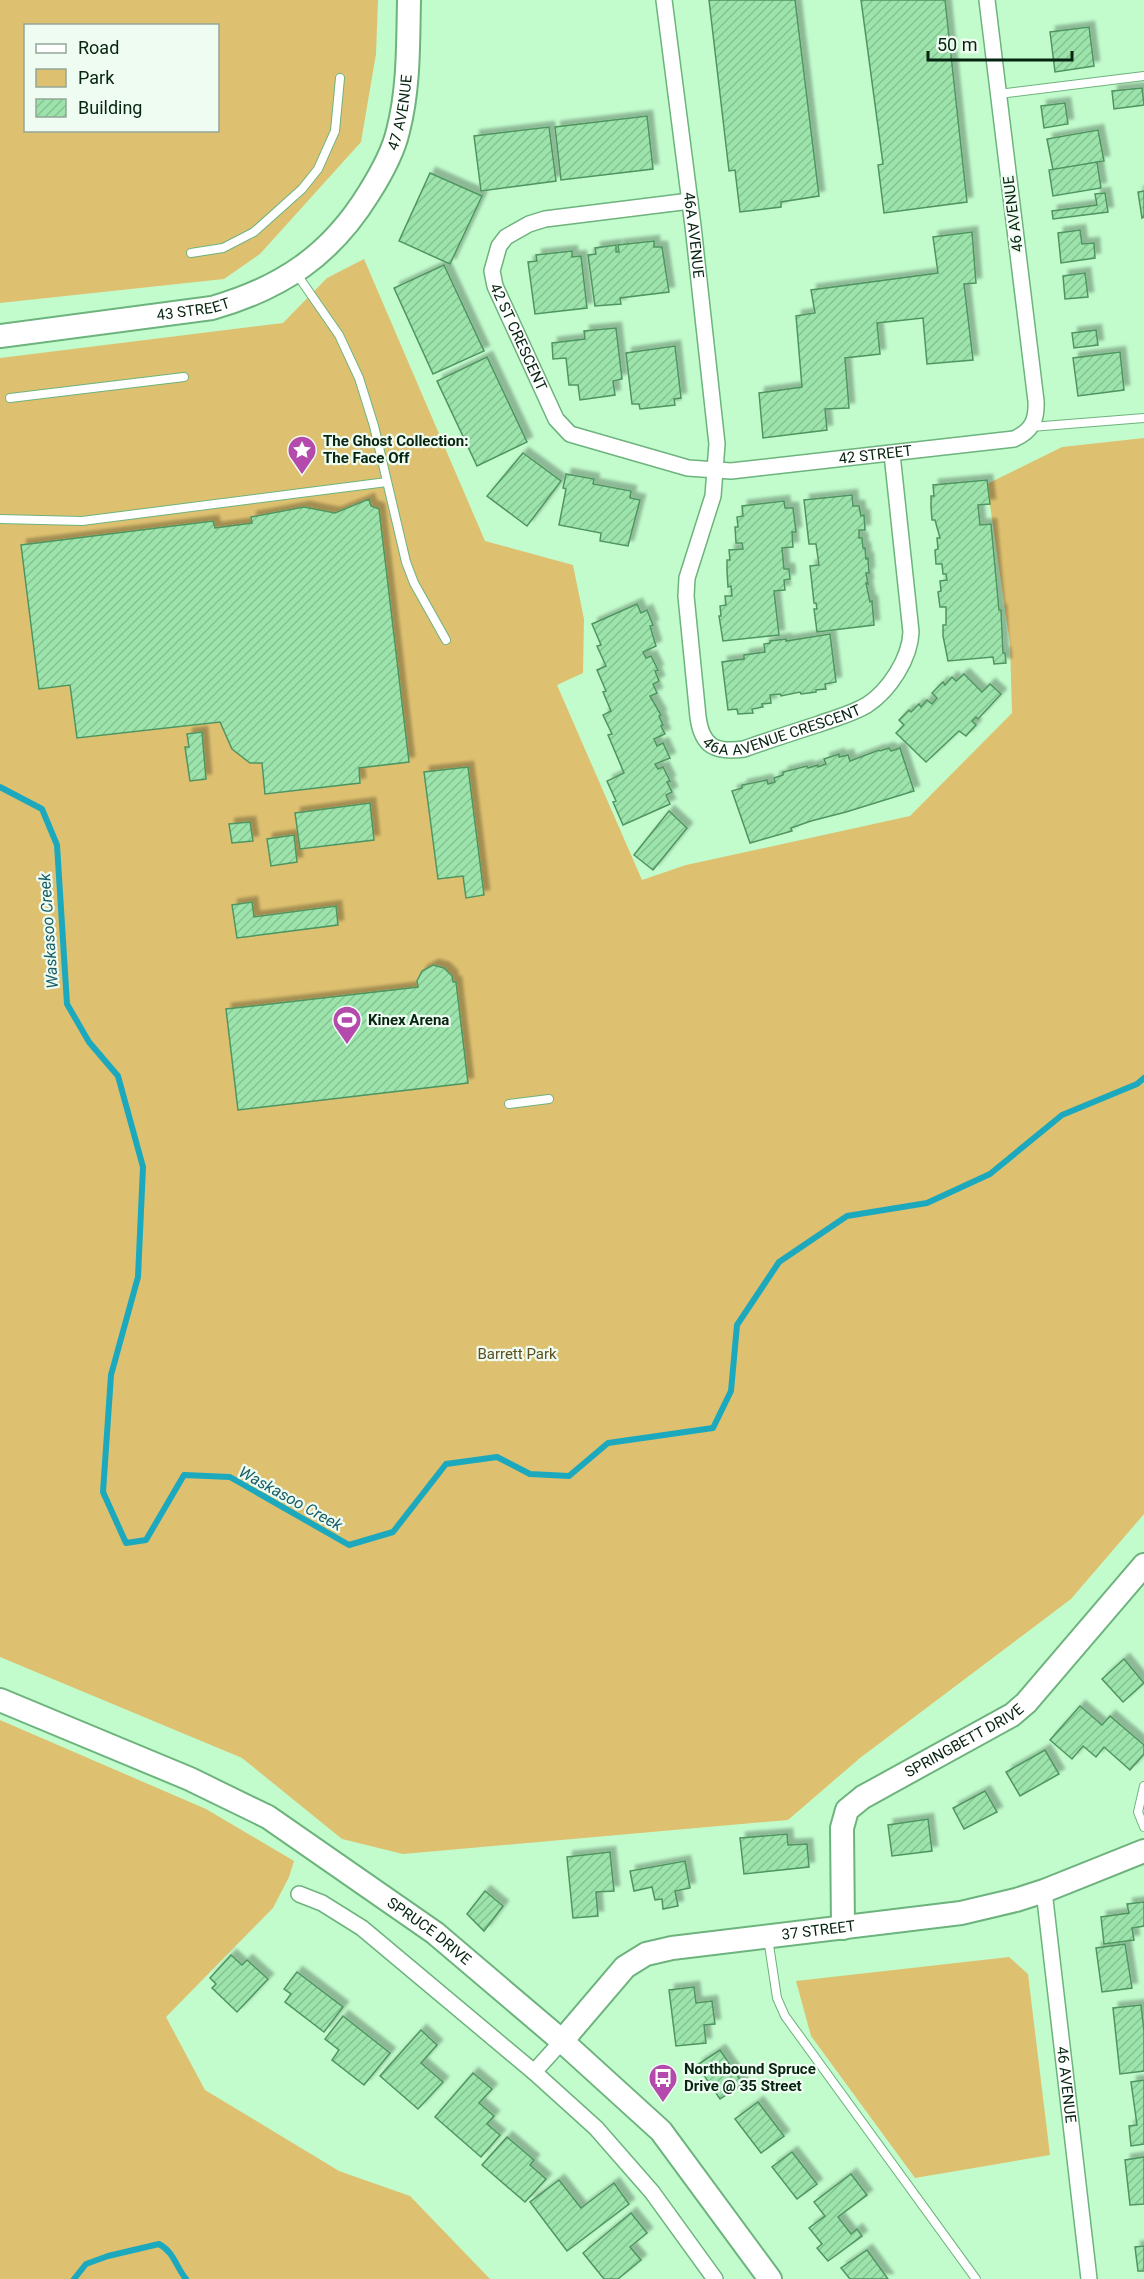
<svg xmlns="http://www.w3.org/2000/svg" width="1144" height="2279" viewBox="0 0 1144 2279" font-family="Roboto,sans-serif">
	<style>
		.park { fill: #dec170; fill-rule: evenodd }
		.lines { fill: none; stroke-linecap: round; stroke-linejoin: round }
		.stream { stroke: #1da9bd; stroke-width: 6 }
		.building { fill: url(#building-hatch); stroke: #509561; stroke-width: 1.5; filter: url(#shadow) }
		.lane-casing { stroke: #6db37d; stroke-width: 10 }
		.street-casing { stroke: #6db37d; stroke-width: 18 }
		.secondary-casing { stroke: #6db37d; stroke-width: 26 }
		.lane { stroke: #fff; stroke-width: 8 }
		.street { stroke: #fff; stroke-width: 15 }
		.secondary { stroke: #fff; stroke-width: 22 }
		.labels { text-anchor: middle; stroke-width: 4.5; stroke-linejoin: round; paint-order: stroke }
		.street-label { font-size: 15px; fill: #072410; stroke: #eefcf1 }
		.poi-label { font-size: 15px; font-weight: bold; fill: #072410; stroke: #eefcf1; text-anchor: start }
		.park-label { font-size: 15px; fill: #5e4e1f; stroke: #eefcf1 }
		.water-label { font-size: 16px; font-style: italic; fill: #185d68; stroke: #eefcf1 }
	</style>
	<defs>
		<pattern id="building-hatch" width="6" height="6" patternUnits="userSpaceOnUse" patternTransform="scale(1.5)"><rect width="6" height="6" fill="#9ce4ab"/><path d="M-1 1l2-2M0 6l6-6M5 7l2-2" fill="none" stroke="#85c392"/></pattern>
		<filter id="shadow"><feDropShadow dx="5.5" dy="-5.5" stdDeviation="1.5" flood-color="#0004"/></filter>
	</defs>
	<rect width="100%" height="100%" fill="#c2fccd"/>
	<g class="park">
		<path d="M0,0H378L376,54L361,142L260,254L224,279L0,303ZM26,26H218V130H26Z"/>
		<polygon points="364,259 485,541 573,565 584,619 583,673 557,685 642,880 686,865 910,816 1012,713 1010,644 987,484 1062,447 1144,438 1144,1514 1071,1599 860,1758 788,1820 403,1854 342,1839 242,1758 0,1657 0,358 283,323 327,278"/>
		<polygon points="0,1720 206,1809 294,1861 289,1877 273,1908 166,2017 205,2090 339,2171 410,2196 490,2279 0,2279"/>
		<polygon points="1009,1957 1028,1974 1050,2155 915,2178 811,2036 796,1981"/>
	</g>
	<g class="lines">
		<g class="stream">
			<polyline points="0,787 42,809 57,845 67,1004 89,1042 118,1076 143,1167 138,1277 111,1375 103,1492 126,1543 146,1540 184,1475 230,1477 349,1545 393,1532 446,1464 497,1457 530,1474 569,1476 608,1443 713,1428 731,1391 737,1325 779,1262 847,1216 927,1203 990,1174 1062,1115 1137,1084 1144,1078"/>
			<path d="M74,2279L86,2264L108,2256L159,2244C174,2252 176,2267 186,2279"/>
		</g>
	</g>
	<g class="building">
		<polygon points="709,0 795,0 819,196 781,202 781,207 740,212 735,170 729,171"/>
		<polygon points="861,0 945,0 967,202 884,213 878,165 883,164"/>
		<polygon points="1089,27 1094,66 1055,72 1050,32"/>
		<polygon points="1142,88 1144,105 1114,109 1112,91"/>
		<polygon points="1065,103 1068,124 1044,128 1041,106"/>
		<polygon points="647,116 653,169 561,180 555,127"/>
		<polygon points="549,127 556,181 481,191 474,136"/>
		<polygon points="1098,130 1104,161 1053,170 1047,139"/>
		<polygon points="1097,162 1101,188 1053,196 1049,170"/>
		<polygon points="430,173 482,196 450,264 399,241"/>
		<polygon points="1144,191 1144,217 1142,218 1138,192"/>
		<polygon points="1105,193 1108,212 1053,219 1052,211 1097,205 1095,194"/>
		<polygon points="1080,230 1082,244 1094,243 1095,258 1061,263 1058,233"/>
		<polygon points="972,232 976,283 964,284 973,360 927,364 923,318 877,323 880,354 845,358 849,408 825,409 827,430 763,438 759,393 802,387 796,316 815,313 811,290 938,273 933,237"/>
		<polygon points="654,241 654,247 662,247 669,292 620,298 621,304 595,306 588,255 596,254 595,248 616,245 616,252 619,252 618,245"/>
		<polygon points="572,251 572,257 581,256 587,308 535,314 528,262 537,261 536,255"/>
		<polygon points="444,265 484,351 433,374 394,288"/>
		<polygon points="1085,273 1088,297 1065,299 1063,276"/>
		<polygon points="616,328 622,379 613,381 615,395 580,400 578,385 569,385 566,358 553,359 552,343 585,339 584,331"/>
		<polygon points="1096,330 1098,345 1074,348 1072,333"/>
		<polygon points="675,346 681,398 674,399 675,405 640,409 639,404 632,404 626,353"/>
		<polygon points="1120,352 1124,390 1078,396 1073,358"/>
		<polygon points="487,357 527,442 477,466 437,381"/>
		<polygon points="523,453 561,481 527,526 487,496"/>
		<polygon points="566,474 594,479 593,484 631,491 630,498 640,500 628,546 600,541 601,533 559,525 566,489 563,488"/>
		<polygon points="987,480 990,504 978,505 980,525 991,524 999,610 1001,610 1003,653 1005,653 1006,663 994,664 993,657 948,661 943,636 943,625 946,625 946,607 940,607 938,592 941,591 940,581 947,580 946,574 943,574 942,564 936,564 935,550 938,549 937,538 940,538 935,520 932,520 931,507 931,496 934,496 933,485"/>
		<polygon points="852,495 853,506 859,506 861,516 864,515 865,530 859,530 859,538 862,538 863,548 865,548 866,559 868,558 869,573 866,573 868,584 866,583 870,602 872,601 874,625 817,632 814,609 817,609 816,603 814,603 810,566 819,565 816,544 809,544 804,500"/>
		<polygon points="369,499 371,506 379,509 409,762 359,768 360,783 265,794 262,763 250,763 232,749 220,722 77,738 70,685 39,689 21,545 213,521 215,528 252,523 251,517 304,507 335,513"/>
		<polygon points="784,501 785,508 793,508 796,532 792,532 793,547 782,548 784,569 789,569 790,579 784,580 785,590 774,591 779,635 723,641 719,616 721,616 720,606 726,605 725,596 732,596 731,586 728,587 727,571 727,560 730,560 729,550 743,549 742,543 736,543 735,527 738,527 737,517 743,516 742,506"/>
		<polygon points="637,604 641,613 647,610 653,625 650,626 656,646 643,652 646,658 651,656 658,670 655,671 659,681 653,684 657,693 650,696 661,715 659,716 663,725 661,726 665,734 654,739 657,746 663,743 670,758 655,764 658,769 663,767 670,781 667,782 672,792 666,795 670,804 623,825 613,802 616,801 607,781 624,773 608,735 612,734 603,715 611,711 603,692 606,691 597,670 606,666 597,646 601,645 592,624"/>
		<polygon points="830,634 836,682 825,684 826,689 816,690 816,692 801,694 800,692 781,696 780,694 770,695 771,703 762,704 763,707 752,709 753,713 738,714 737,709 728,710 722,662 744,659 744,655 765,652 764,644 770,643 770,641 786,639 786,641"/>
		<polygon points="964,674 982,692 990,684 1001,694 978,719 976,717 972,721 976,725 966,736 959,731 926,762 896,733 904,725 899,720 909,710 911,712 919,704 921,707 927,700 932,704 937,698 932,693 943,682 945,685 952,677 956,681"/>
		<polygon points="202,732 206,779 190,781 185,747 189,747 187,734"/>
		<polygon points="889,748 891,751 900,748 914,791 846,812 811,821 791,828 792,831 750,843 732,791 742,788 742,785 767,780 768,784 775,782 774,778 783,775 783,772 807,766 808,768 818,765 818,767 826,764 824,759 839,754 839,757 848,755 850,761 879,750 880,751"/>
		<polygon points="468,767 484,895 466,898 463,876 438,879 424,772"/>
		<polygon points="370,803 374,840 300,849 295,813"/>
		<polygon points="669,811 687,828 653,870 634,855"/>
		<polygon points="250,822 253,841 232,843 229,824"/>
		<polygon points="294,835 297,862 271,866 267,839"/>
		<polygon points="252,902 254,917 336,906 338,925 237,938 232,905"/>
		<polygon points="433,965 444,968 452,976 453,982 456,982 468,1083 238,1110 226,1009 418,987 417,981 422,971"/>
		<polygon points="1124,1659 1144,1683 1123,1702 1102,1679"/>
		<polygon points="1080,1706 1102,1725 1110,1716 1144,1745 1144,1754 1130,1770 1104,1747 1096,1757 1083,1746 1072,1759 1050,1740"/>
		<polygon points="1045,1750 1059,1774 1020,1796 1006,1772"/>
		<polygon points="985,1791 997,1812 964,1829 953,1808"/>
		<polygon points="928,1819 932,1851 892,1856 888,1825"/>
		<polygon points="787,1834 788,1845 807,1844 809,1867 744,1874 740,1838"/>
		<polygon points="610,1852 614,1891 596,1892 598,1916 573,1918 567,1857"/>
		<polygon points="685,1861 690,1888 675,1891 678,1906 663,1909 662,1899 655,1900 652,1887 634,1891 630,1871"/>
		<polygon points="485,1891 503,1906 484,1931 467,1914"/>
		<polygon points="1144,1902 1144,1926 1132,1928 1134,1940 1104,1944 1101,1917 1129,1913 1127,1904"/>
		<polygon points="1125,1944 1132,1988 1102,1992 1096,1948"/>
		<polygon points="231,1955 242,1965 247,1960 268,1979 237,2012 212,1988 216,1984 210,1978"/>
		<polygon points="297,1972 343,2007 324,2032 285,2002 291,1994 284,1989"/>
		<polygon points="694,1987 696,2003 712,2001 715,2024 704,2025 706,2043 676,2046 669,1990"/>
		<polygon points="1141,2005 1144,2031 1144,2071 1120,2074 1113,2008"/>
		<polygon points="343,2016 390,2053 364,2085 332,2060 339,2050 325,2039"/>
		<polygon points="421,2030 437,2045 421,2063 443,2082 418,2109 380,2076"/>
		<polygon points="720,2050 743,2084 720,2099 697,2065"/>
		<polygon points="473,2073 492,2089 479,2103 494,2116 487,2124 500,2135 481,2157 435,2117"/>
		<polygon points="1144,2080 1144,2144 1131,2146 1129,2126 1137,2125 1131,2082"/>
		<polygon points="758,2102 784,2136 761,2153 735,2119"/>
		<polygon points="507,2137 534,2160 530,2165 546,2179 525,2202 482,2165"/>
		<polygon points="792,2152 817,2184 797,2199 772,2167"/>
		<polygon points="1144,2157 1144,2204 1130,2205 1125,2160"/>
		<polygon points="851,2174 867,2195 838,2217 851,2234 857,2229 862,2236 828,2261 817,2248 822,2244 809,2228 825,2216 814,2202"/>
		<polygon points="559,2180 581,2208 614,2183 629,2204 567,2251 530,2202"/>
		<polygon points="631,2213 647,2233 630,2247 641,2260 618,2279 604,2279 583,2253"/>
		<polygon points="1144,2246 1144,2271 1138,2271 1135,2247"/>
		<polygon points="867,2250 888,2279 850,2279 841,2268"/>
	</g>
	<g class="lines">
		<g class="lane-casing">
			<g id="lane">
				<polyline points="999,94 1144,76"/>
				<polyline points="191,253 223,248 254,232 302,189 318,169 335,131 340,78"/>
				<polyline points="296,273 339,335 359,378 374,426 406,562 414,583 446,640"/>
				<polyline points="10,398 184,377"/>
				<polyline points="1031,427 1144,418"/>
				<polyline points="0,519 82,521 387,482"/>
				<polyline points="509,1104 549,1099"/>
				<polyline points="1144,1786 1138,1812 1144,1827"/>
				<polyline points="768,1938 777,1998 785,2016 976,2279"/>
			</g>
		</g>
		<g class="street-casing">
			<g id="street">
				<path id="s1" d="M664,0L693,226L717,444L713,496L687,578L686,596L698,717C702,747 716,753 744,749C769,740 794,732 819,724C835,718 852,714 867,705C890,690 910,658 911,632L892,454"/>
				<path id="s2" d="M690,201L545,219L529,224L506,237L499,246L492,271L495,286L556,419L570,434L688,468L731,471L1014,439C1032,431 1037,420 1036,401L987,0"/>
				<path id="s3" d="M1044,1891L1089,2279"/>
				<polyline points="299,1894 322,1903 362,1928 534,2072 596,2128 652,2192 715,2279"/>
				<polyline points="534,2072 562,2041"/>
			</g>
		</g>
		<g class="secondary-casing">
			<g id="secondary">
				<path id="s4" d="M0,336L212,308C282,288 331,255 369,193C381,174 393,153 398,131C409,89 408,44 409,0"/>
				<path id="s5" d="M0,1700L190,1779L268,1817L435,1933L562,2041L661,2131L770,2279"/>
				<path id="s6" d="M843,1928L842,1828L847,1810L863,1797L1012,1715L1026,1703L1144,1565"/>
				<path id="s7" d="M562,2041L625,1967L646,1954L672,1948L961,1913L1016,1900L1044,1891L1144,1851"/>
			</g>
		</g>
		<use href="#lane" class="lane"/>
		<use href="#street" class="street"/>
		<use href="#secondary" class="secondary"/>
	</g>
	<defs>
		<g id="sight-pin" transform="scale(1.5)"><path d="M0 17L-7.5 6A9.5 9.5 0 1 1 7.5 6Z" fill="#b34aac" stroke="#eefcf1"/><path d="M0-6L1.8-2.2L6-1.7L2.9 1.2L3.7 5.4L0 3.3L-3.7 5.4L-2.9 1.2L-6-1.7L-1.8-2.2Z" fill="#fff"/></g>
		<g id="stadium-pin" transform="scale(1.5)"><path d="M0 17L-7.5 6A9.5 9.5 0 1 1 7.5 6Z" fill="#b34aac" stroke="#eefcf1"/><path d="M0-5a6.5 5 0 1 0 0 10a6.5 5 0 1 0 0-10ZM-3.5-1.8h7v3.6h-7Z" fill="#fff"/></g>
		<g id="bus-pin" transform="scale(1.5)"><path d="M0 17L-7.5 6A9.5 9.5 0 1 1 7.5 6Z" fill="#b34aac" stroke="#eefcf1"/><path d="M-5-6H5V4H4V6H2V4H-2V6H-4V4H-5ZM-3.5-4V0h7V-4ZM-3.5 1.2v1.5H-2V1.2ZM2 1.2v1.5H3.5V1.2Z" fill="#fff"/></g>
	</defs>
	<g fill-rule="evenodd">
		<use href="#sight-pin" x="302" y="450"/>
		<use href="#stadium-pin" x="347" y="1020"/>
		<use href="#bus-pin" x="663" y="2078"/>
	</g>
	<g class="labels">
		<g class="street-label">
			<text dy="5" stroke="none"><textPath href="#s4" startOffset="501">47 AVENUE</textPath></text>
			<text transform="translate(1013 214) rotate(-97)" y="5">46 AVENUE</text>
			<text dy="5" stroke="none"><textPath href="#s1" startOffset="237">46A AVENUE</textPath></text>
			<text dy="5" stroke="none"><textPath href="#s4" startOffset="195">43 STREET</textPath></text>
			<text dy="5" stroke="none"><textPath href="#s2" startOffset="298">42 ST CRESCENT</textPath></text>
			<text dy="5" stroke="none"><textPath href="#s2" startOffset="720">42 STREET</textPath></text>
			<text dy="5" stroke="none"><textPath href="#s1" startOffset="831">46A AVENUE CRESCENT</textPath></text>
			<text dy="5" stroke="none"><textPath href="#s6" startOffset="255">SPRINGBETT DRIVE</textPath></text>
			<text dy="5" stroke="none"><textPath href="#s7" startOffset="296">37 STREET</textPath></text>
			<text dy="5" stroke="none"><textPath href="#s5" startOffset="490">SPRUCE DRIVE</textPath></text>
			<text dy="5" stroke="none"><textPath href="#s3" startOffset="195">46 AVENUE</textPath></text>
		</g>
		<g class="poi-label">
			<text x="323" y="446">The Ghost Collection:<tspan x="323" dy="17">The Face Off</tspan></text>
			<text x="368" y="1025">Kinex Arena</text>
			<text x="684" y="2074">Northbound Spruce<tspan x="684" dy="17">Drive @ 35 Street</tspan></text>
		</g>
		<g class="park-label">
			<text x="517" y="1359">Barrett Park</text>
		</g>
		<g class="water-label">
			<text transform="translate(48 931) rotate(-94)" y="6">Waskasoo Creek</text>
			<text transform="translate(291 1498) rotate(29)" y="6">Waskasoo Creek</text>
		</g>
	</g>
	<rect x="24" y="24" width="195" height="108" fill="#eefcf1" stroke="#92a697" stroke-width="1.5"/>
	<rect x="36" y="44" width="30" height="9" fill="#ffffff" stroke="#92a697" stroke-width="1.5"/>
	<text x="78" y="54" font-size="18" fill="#072410">Road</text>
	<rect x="36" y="69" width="30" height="18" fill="#dec170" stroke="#92a697" stroke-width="1.5"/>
	<text x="78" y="84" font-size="18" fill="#072410">Park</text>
	<rect x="36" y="99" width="30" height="18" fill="url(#building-hatch)" stroke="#92a697" stroke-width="1.5"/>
	<text x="78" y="114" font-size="18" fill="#072410">Building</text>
	<path d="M928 51v9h144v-9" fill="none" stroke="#072410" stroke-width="3"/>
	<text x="937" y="51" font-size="18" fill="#072410" stroke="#eefcf1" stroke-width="4.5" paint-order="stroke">50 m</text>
</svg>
